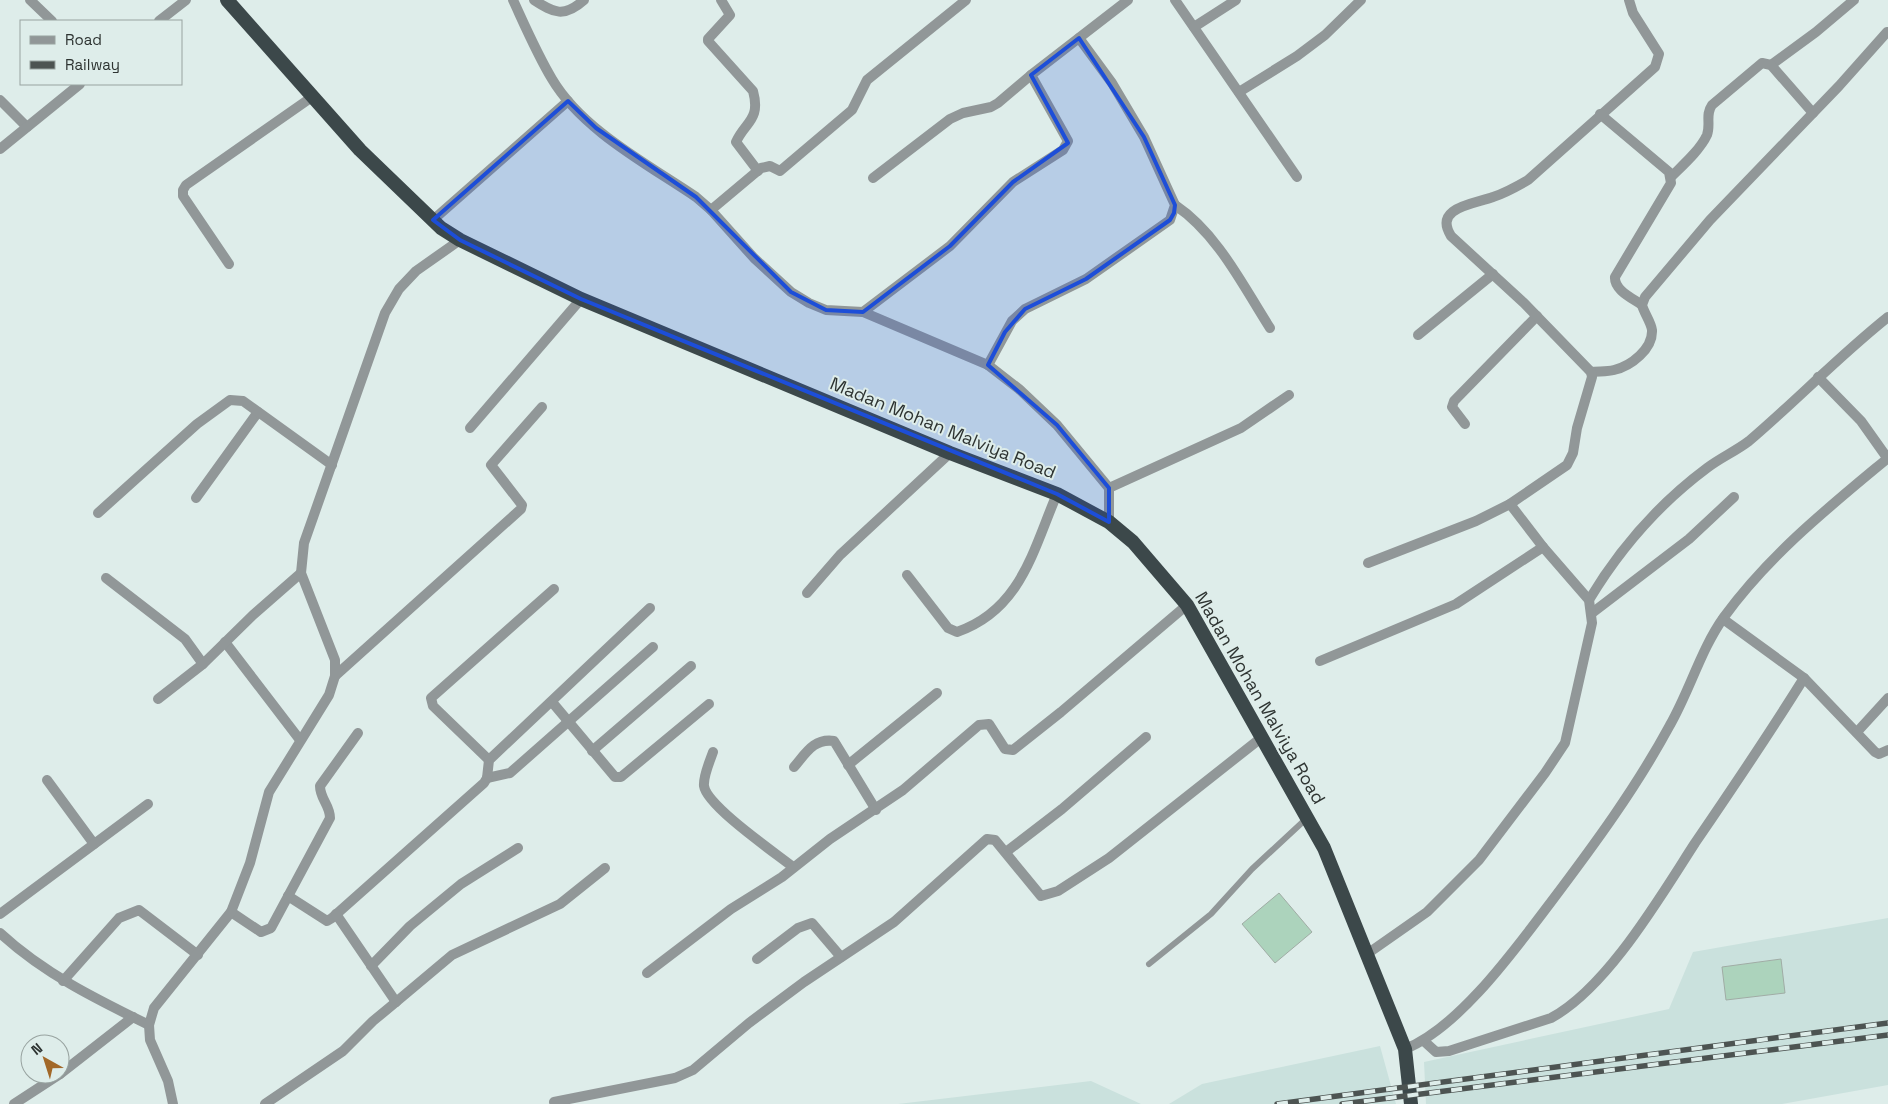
<svg xmlns="http://www.w3.org/2000/svg" width="1888" height="1104" viewBox="0 0 1888 1104" font-family="'Space Grotesk',sans-serif">
	<style>
		.built { fill: #cae1dd }
		.building { fill: #acd3bc; stroke: #a0aca5 }
		.lines { fill: none; stroke-linecap: round; stroke-linejoin: round }
		.service { stroke: #919798; stroke-width: 6 }
		.minor { stroke: #919798; stroke-width: 10 }
		.trunk { stroke: #3c484a; stroke-width: 14 }
		.rail-casing { stroke: #4d5452; stroke-width: 5.5 }
		.rail { stroke: #deedea; stroke-width: 4; stroke-dasharray: 11; stroke-linecap: butt }
		.marked { fill: #1d4ed8; fill-opacity: 0.2; stroke: #1d4ed8; stroke-width: 4; stroke-linejoin: round }
		.labels { text-anchor: middle; stroke-width: 4; stroke-linejoin: round; paint-order: stroke }
		.street-label { font-size: 18px; fill: #2e3432; stroke: #deedea }
	</style>
	<rect width="100%" height="100%" fill="#deedea"/>
	<g class="built">
		<polygon points="1888,918 1888,1085 1782,1104 1426,1104 1424,1062 1669,1009 1693,952"/>
		<polygon points="1380,1046 1396,1104 1169,1104 1202,1084"/>
		<polygon points="1091,1081 1141,1104 898,1104"/>
	</g>
	<g class="building">
		<polygon points="1279,893 1312,932 1275,963 1242,924"/>
		<polygon points="1781,959 1785,993 1726,1000 1722,967"/>
	</g>
	<g class="lines">
		<polyline class="service" points="1149,964 1211,914 1252,869 1307,818"/>
		<g class="minor">
			<polyline points="30,0 52,21"/>
			<path d="M513,0C525,26 537,54 552,79C582,130 649,165 696,197L711,210L754,258L791,292L809,303L826,310L863,312L988,365L1019,389L1057,425L1109,488V522"/>
			<path d="M534,0C554,13 564,18 584,0"/>
			<path d="M721,0L730,15L708,39V41L753,91C761,120 745,122 736,142L758,171"/>
			<polyline points="1175,0 1297,177"/>
			<polyline points="159,21 186,0"/>
			<polyline points="1194,27 1236,0"/>
			<polyline points="1771,65 1816,32 1854,0"/>
			<polyline points="1239,92 1297,56 1325,35 1361,0"/>
			<polyline points="0,100 27,127"/>
			<path d="M1600,114L1669,172L1671,183L1615,277C1614,290 1632,298 1642,305"/>
			<polyline points="0,149 80,84"/>
			<path d="M1671,177C1683,165 1700,150 1707,135C1711,124 1705,115 1712,105L1762,63L1771,65L1813,113"/>
			<polyline points="873,178 950,119 963,113 991,107 998,103 1031,75"/>
			<path d="M1175,205C1218,234 1243,286 1270,328"/>
			<polyline points="711,210 761,168 770,166 780,171 852,110 867,80 966,0"/>
			<polyline points="433,220 568,101"/>
			<polyline points="229,264 183,196 183,190 186,185 312,97"/>
			<polyline points="863,312 950,246 1013,182 1063,150 1068,141 1031,75 1128,0"/>
			<polyline points="1418,335 1493,274"/>
			<polyline points="988,365 1012,321 1025,309 1086,279 1170,220 1175,205 1144,137 1112,83 1079,38"/>
			<path d="M1591,372C1598,371 1607,372 1614,370C1631,366 1653,349 1652,330C1651,322 1644,313 1642,305L1645,297L1710,220L1839,86L1887,32"/>
			<polyline points="1818,377 1861,421 1888,459"/>
			<polyline points="1465,424 1452,407 1454,401 1537,316"/>
			<polyline points="470,428 581,299"/>
			<polyline points="1109,488 1241,428 1289,395"/>
			<polyline points="196,498 258,412"/>
			<polyline points="98,513 197,424 230,400 243,401 332,465"/>
			<path d="M1368,563L1476,521L1510,504L1567,465L1573,453L1577,428L1592,377L1591,372L1524,303L1451,236C1433,207 1475,204 1493,197C1505,193 1516,187 1528,180L1655,67L1659,54L1633,13L1629,0"/>
			<path d="M907,575L948,628L957,632C1021,610 1033,550 1057,494"/>
			<polyline points="106,578 185,639 203,664"/>
			<polyline points="807,593 840,555 950,453"/>
			<path d="M1589,600C1619,550 1660,503 1707,468C1720,458 1736,451 1749,441C1796,401 1839,356 1888,317"/>
			<polyline points="1592,613 1689,539 1734,497"/>
			<polyline points="1723,619 1804,678 1875,752 1879,754 1888,750"/>
			<polyline points="225,642 300,740"/>
			<polyline points="1320,661 1456,604 1543,547"/>
			<polyline points="335,676 521,509 522,505 491,465 542,407"/>
			<polyline points="158,699 203,664 253,615 301,573"/>
			<polyline points="552,702 615,777 621,777 709,704"/>
			<polyline points="1857,732 1888,698"/>
			<polyline points="592,751 691,666"/>
			<path d="M713,752C710,761 703,776 704,786C707,806 774,852 793,867"/>
			<polyline points="489,760 433,706 431,698 554,589"/>
			<polyline points="848,765 937,693"/>
			<path d="M794,767C806,753 814,738 834,741L876,810"/>
			<polyline points="487,778 510,773 653,647"/>
			<polyline points="47,780 94,844"/>
			<polyline points="1006,852 1062,809 1146,737"/>
			<polyline points="288,896 327,921 332,918 484,783 487,778 489,760 650,608"/>
			<path d="M231,912L261,932L271,928L330,818C330,805 320,799 320,786L358,733"/>
			<polyline points="0,914 148,804"/>
			<polyline points="336,914 396,1002 452,955 560,904 605,868"/>
			<path d="M0,933C43,973 96,999 149,1025"/>
			<polyline points="1367,954 1427,912 1479,860 1545,773 1565,743 1592,623 1589,600 1543,547 1510,504"/>
			<polyline points="757,959 798,928 812,923 841,957"/>
			<polyline points="371,966 410,926 461,884 518,848"/>
			<polyline points="647,973 731,909 782,877 830,839 903,790 979,725 989,724 1005,749 1013,750 1061,712 1187,605"/>
			<polyline points="63,981 119,918 139,910 198,955"/>
			<path d="M1425,1042L1436,1052L1449,1051L1551,1018C1607,988 1660,897 1695,843C1732,789 1769,734 1804,678"/>
			<path d="M1405,1049C1459,1028 1516,948 1551,902C1594,845 1636,788 1670,725C1690,690 1701,649 1724,617C1770,554 1829,507 1888,458"/>
			<polyline points="60,1074 133,1017"/>
			<polyline points="554,1102 675,1078 693,1070 749,1023 804,982 894,922 987,839 995,840 1041,896 1058,891 1109,858 1261,738"/>
			<polyline points="14,1104 60,1074"/>
			<polyline points="173,1104 168,1081 150,1040 149,1025 154,1008 231,912 250,863 269,792 329,695 335,676 335,660 301,573 304,543 385,313 399,289 416,271 460,240"/>
			<polyline points="265,1104 343,1051 373,1021 396,1002"/>
		</g>
		<polyline class="trunk" points="227,0 360,150 441,228 460,240 581,299 950,453 1057,494 1109,522 1133,542 1187,605 1324,848 1405,1049 1411,1104"/>
		<g class="rail-casing">
			<g id="rail">
				<polyline points="1277,1104 1888,1023"/>
				<polyline points="1342,1104 1888,1035"/>
			</g>
		</g>
		<use href="#rail" class="rail"/>
	</g>
	<path class="marked" d="M1079,38L1144,137L1175,205L1174,213L1170,220L1086,279L1025,309L1005,332L988,365L1057,425L1109,488V522L1057,494L581,299L460,240L433,220L568,101L596,128L696,197L791,292L826,310L863,312L950,246L1013,182L1068,143L1031,75Z"/>
	<g class="labels">
		<g class="street-label">
			<text transform="translate(943 428) rotate(22)" y="6">Madan Mohan Malviya Road</text>
			<text transform="translate(1260 698) rotate(60)" y="6">Madan Mohan Malviya Road</text>
		</g>
	</g>
	<rect x="20" y="20" width="162" height="65" fill="#deedea" stroke="#98a3a0"/>
	<rect x="30" y="36" width="25" height="8" fill="#919798" stroke="#98a3a0"/>
	<text x="65" y="45" font-size="15" fill="#2e3432">Road</text>
	<rect x="30" y="61" width="25" height="8" fill="#4d5452" stroke="#98a3a0"/>
	<text x="65" y="70" font-size="15" fill="#2e3432">Railway</text>
	<g transform="translate(45 1059) rotate(321)"><circle r="24" fill="#deedea" stroke="#98a3a0"/>
	<path d="M0-4L9 19L0 12L-9 19Z" fill="#a26828"/>
	<text y="-8" font-size="14" font-weight="bold" text-anchor="middle" fill="#2e3432">N</text>
	</g>
</svg>
